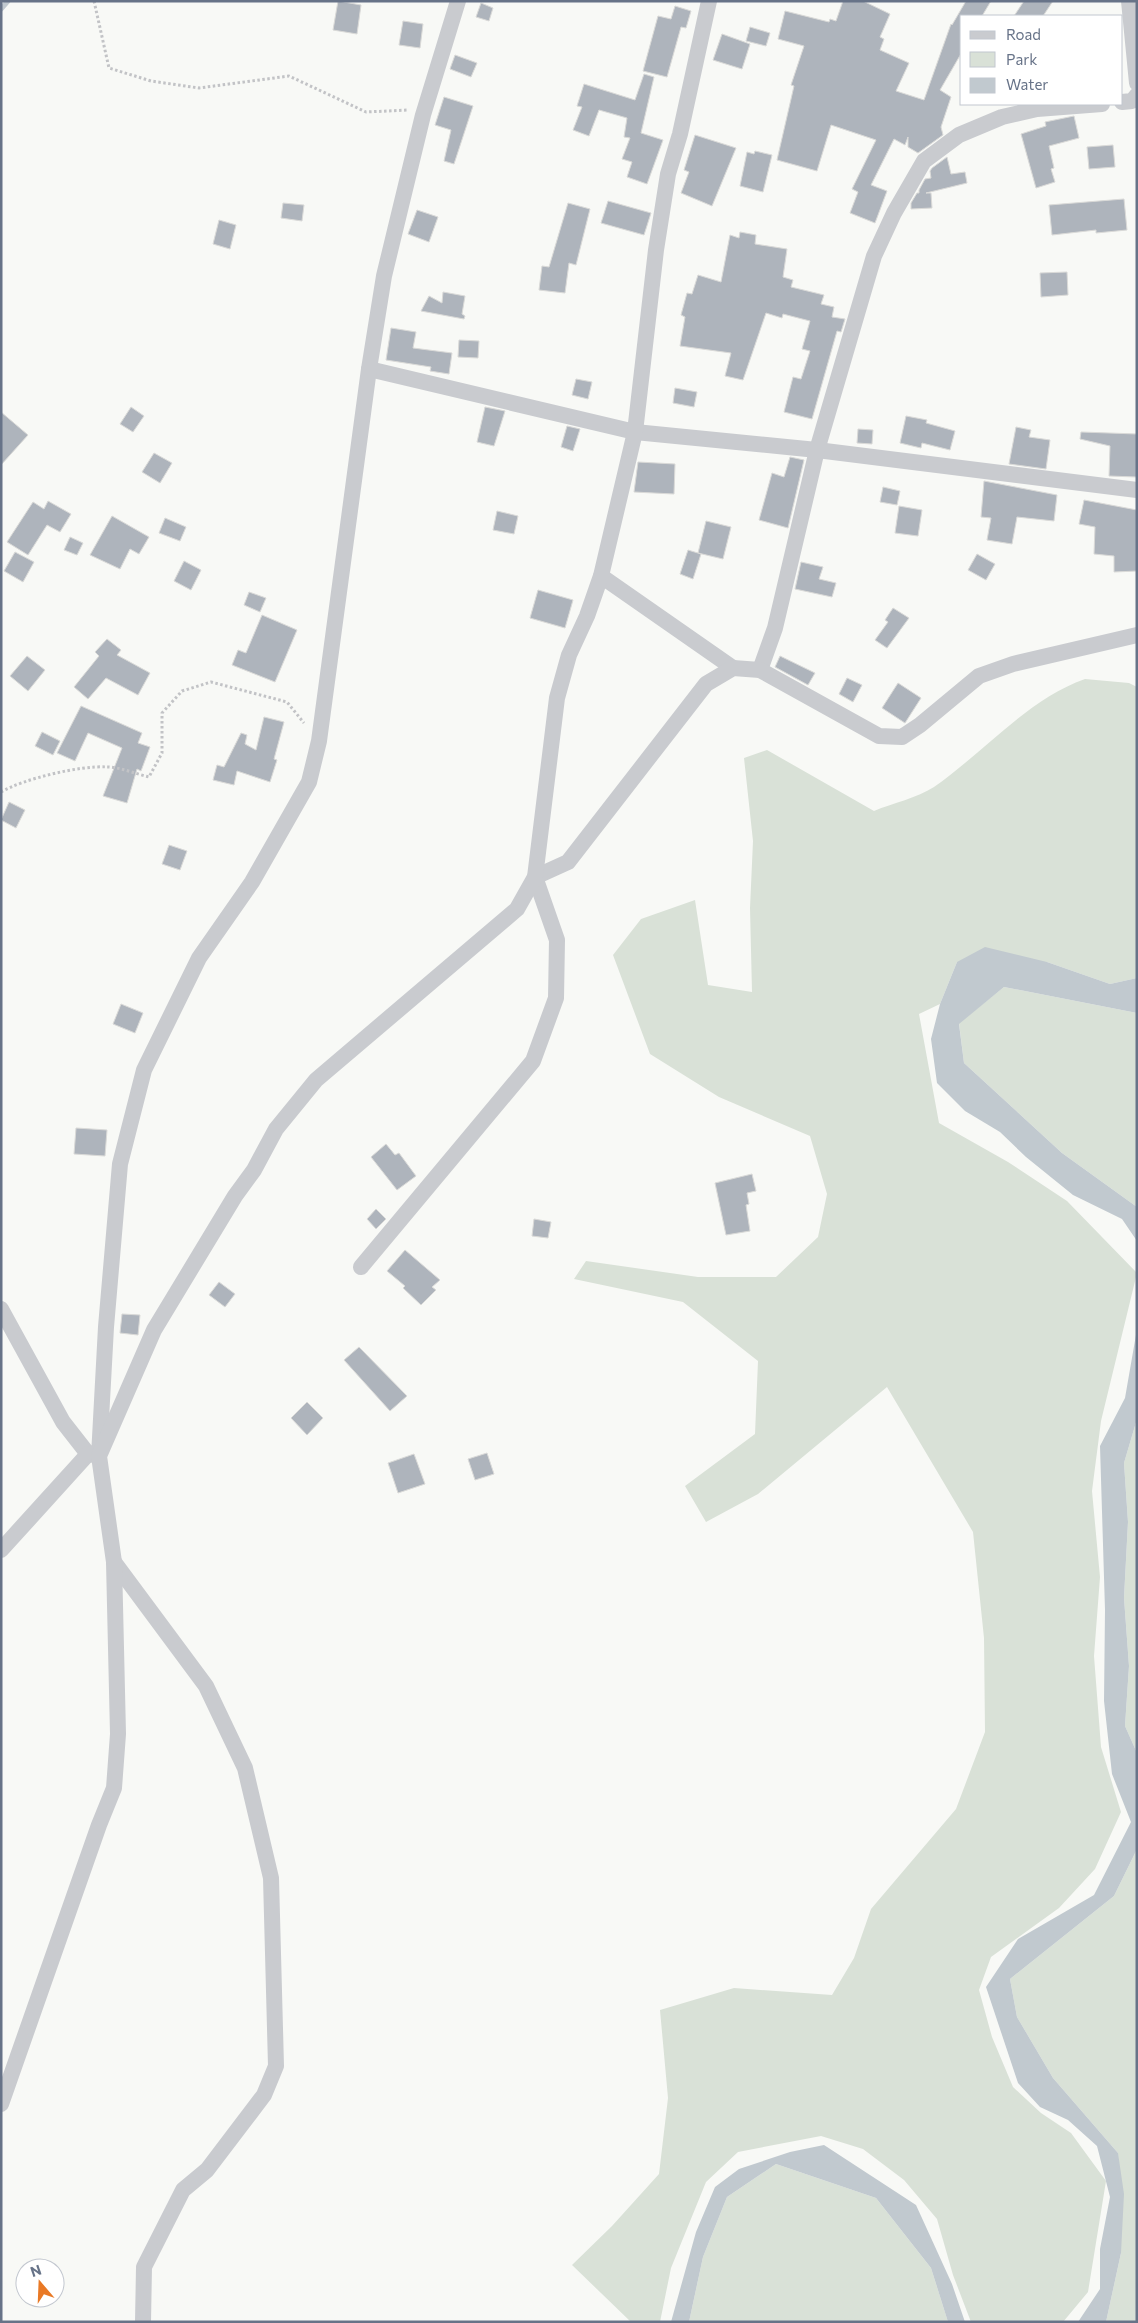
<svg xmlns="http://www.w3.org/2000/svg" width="1138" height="2323" viewBox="0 0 1138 2323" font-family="Commissioner,sans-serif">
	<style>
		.green { fill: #d9e1d7 }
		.water { fill: #c1c9cf }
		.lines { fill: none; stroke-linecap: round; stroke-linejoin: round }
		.stream { stroke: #c1c9cf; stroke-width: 5 }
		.building { fill: #aeb4bc; stroke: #dadad8 }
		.path { stroke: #c2c3c6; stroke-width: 3; stroke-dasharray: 2.5 2.5; stroke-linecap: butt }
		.street { stroke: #c9cbcf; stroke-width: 16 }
	</style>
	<rect width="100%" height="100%" fill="#f8f9f6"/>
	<g class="green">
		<path d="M1085,679L1129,683L1137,687V978L1110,984L1047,962H957L940,1004L919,1014L939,1123L1008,1162L1067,1201L1137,1273L1101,1421L1092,1491L1100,1577L1094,1656L1101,1747L1121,1812L1095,1869L1059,1908L991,1957L979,1990L992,2037L1013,2087L1041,2113L1071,2133L1106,2181L1088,2292L1063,2322H971L953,2275L937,2219L904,2180L863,2149L821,2136L738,2152L706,2182L671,2268L660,2322H631L572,2265L612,2226L659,2174L668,2098L660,2010L734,1988L832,1995L854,1958L871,1909L956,1809L985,1732L984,1638L973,1532L887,1387L758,1494L706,1522L685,1486L755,1434L758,1361L683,1302L574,1279L586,1261L698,1277H776L818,1237L827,1194L810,1136L719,1097L650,1054L613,955L641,919L695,900L708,985L752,992L750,908L753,841L744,758L767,750L874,811C893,803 917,798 934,787C983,753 1028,699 1085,679Z"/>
		<polygon points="1004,987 1137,1013 1137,1207 1062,1153 964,1063 959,1023"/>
		<polygon points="1137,1419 1137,1753 1125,1726 1129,1666 1124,1598 1128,1522 1124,1463"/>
		<polygon points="1137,1849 1137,2322 1106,2322 1121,2253 1118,2153 1053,2078 1017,2017 1010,1979 1114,1896"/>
		<polygon points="776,2164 876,2198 931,2268 948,2322 689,2322 703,2257 727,2197"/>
	</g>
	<g class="water">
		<polygon points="985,947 1047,962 1110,984 1137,978 1137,1013 1004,987 959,1024 964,1063 1062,1153 1137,1207 1137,1241 1122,1219 1073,1195 1026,1157 1000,1132 965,1111 937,1083 931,1039 940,1004 957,962"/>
		<polygon points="1137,1329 1137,1419 1124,1463 1128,1522 1124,1598 1129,1666 1125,1726 1137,1753 1137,1849 1114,1896 1010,1979 1017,2017 1053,2078 1118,2153 1124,2194 1121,2253 1106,2322 1078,2322 1100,2289 1100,2249 1110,2197 1097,2146 1068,2120 1040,2107 1018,2083 986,1987 1018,1939 1094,1895 1131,1822 1112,1774 1104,1701 1105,1610 1100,1446 1125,1398"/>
		<polygon points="824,2145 916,2205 952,2284 965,2322 948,2322 931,2268 876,2198 776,2164 727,2197 703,2257 689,2322 671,2322 696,2232 715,2187 739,2169 790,2152"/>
	</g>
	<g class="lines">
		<polyline class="stream" points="1,9 8,1"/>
	</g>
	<g class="building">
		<polygon points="338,1 361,5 357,34 333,30"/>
		<polygon points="843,1 863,1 890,14 880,37 884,39 880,50 909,63 896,91 924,100 951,24 952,25 966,1 991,1 982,16 962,16 962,52 940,90 951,97 941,127 943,135 918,153 908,147 908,137 905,145 894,139 871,185 887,191 875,223 850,213 858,192 852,189 876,140 831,125 817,171 777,160 794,86 791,85 804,46 778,39 785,11 829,22 830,19 836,21"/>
		<polygon points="1024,1 1053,1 1043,16 1014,16"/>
		<polygon points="481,3 493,8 489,21 476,17"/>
		<polygon points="675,6 691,11 686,28 681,27 667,77 643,71 658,16 671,19"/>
		<polygon points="403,21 423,24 420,48 399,45"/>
		<polygon points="750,27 770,33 766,46 746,41"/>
		<polygon points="722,34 750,44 742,69 713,60"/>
		<polygon points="455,55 477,63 471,77 450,69"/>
		<polygon points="644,74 654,77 641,133 663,140 647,184 627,177 632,162 622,159 630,138 624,137 627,118 599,110 589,136 573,130 582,107 577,106 584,84 635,100"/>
		<polygon points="444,97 473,106 454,164 444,161 451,130 435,125"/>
		<polygon points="1074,116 1079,138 1049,146 1054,168 1051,169 1055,182 1036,188 1021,134 1046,126 1045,122"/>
		<polygon points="695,135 736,148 712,206 681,193 689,172 684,170"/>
		<polygon points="1113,145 1115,167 1089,169 1087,147"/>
		<polygon points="755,151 772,155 763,192 740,186 747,152 754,154"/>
		<polygon points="947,157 951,174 965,172 967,183 926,193 931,193 932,208 911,209 911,203 917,193 919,193 919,190 925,179 931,178 930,171 932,168"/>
		<polygon points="1124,199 1127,230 1096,233 1096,230 1052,235 1049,205"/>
		<polygon points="608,201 651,213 644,235 601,223"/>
		<polygon points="283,203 304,205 302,221 281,218"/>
		<polygon points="568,203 590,209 576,265 569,263 565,293 539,290 542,266 549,267"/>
		<polygon points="417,210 438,217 429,242 408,234"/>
		<polygon points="219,220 236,225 230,249 213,244"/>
		<polygon points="740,232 756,235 755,244 787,249 783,277 793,280 791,287 824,295 821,304 834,307 832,317 845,319 841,332 837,331 812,419 784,412 793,377 801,379 810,351 802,349 810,321 783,314 782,318 766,313 743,380 725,376 731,353 680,346 685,317 681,315 687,293 692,294 698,275 721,282 730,235 739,238"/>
		<polygon points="1067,272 1068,295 1041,297 1040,273"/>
		<polygon points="443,292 465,296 462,314 465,316 464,319 421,311 429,296 442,303"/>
		<polygon points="391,328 416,332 413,348 452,353 449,374 430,371 431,367 386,360"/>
		<polygon points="459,340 479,341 478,358 458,357"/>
		<polygon points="576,379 592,382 588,399 572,395"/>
		<polygon points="675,388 697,392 694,407 673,403"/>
		<polygon points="131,407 144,416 133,432 120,424"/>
		<polygon points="485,407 505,411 494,446 477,442"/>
		<polygon points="1,412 28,435 1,465"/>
		<polygon points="906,416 927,420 926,423 955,431 950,450 922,443 921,448 900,443"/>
		<polygon points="567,426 580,429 573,451 561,447"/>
		<polygon points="1016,427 1031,430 1029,437 1050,440 1046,469 1009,464"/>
		<polygon points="858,429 873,430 872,444 857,443"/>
		<polygon points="1081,432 1137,434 1137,477 1109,476 1110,446 1080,439"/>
		<polygon points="154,453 172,463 160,483 142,472"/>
		<polygon points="790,457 804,460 788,528 759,520 772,473 784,477"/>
		<polygon points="638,462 675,464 674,494 634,492"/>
		<polygon points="984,481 1057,495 1054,521 1017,517 1012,544 987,540 991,518 981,517"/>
		<polygon points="883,487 900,491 897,505 880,502"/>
		<polygon points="1084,500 1137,510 1137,571 1114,572 1114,556 1094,554 1095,527 1079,524"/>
		<polygon points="48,501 71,514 60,532 47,525 28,555 7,542 33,502 44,509"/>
		<polygon points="899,506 922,510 918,536 895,533"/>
		<polygon points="497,511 518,516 514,534 493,530"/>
		<polygon points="112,516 149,537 139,554 130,549 120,569 90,555"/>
		<polygon points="165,518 186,527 180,541 159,533"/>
		<polygon points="706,521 731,527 723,559 698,553"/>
		<polygon points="70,537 83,543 77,555 64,550"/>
		<polygon points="688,550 701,554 693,579 680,574"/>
		<polygon points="15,552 34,562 23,582 4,571"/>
		<polygon points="977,554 995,564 986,580 968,570"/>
		<polygon points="184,561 201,570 191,590 174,581"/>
		<polygon points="801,562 823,567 819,579 836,583 832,597 795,589"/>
		<polygon points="538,590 573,600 565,628 530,618"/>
		<polygon points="249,592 266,598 260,612 244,605"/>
		<polygon points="893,608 909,618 887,648 875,640 888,622 885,620"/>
		<polygon points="262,615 297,630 275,682 232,665 238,650 246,653"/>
		<polygon points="107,639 121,650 117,655 150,673 138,695 106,678 88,699 74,687 99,656 95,652"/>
		<polygon points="27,656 45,670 28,691 10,676"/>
		<polygon points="780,656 815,673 808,685 775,667"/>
		<polygon points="847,678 862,685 853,702 839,694"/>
		<polygon points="898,683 921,698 905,723 882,708"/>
		<polygon points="81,706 142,733 138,743 150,747 141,771 137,769 127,803 103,796 122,748 88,733 75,761 57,753"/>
		<polygon points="264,717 284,722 274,759 277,760 270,782 237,771 234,785 213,780 217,765 224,767 241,733 247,735 245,744 256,750"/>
		<polygon points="42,732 60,741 53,755 35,746"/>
		<polygon points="9,802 25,810 16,828 1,820"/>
		<polygon points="169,845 187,851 180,870 162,864"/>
		<polygon points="121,1004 143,1013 135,1033 113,1024"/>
		<polygon points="76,1128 107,1130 105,1156 74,1154"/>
		<polygon points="386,1144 395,1155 399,1153 416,1176 397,1190 371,1157"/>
		<polygon points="752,1174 756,1191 747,1193 749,1204 746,1205 750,1231 726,1235 715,1183"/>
		<polygon points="376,1209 386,1219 376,1229 367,1219"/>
		<polygon points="534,1219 551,1222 548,1238 532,1236"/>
		<polygon points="405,1250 440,1280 432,1287 436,1290 421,1305 403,1288 405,1286 387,1271"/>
		<polygon points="219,1282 235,1294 225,1307 209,1295"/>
		<polygon points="122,1314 140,1315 138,1335 120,1333"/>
		<polygon points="359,1347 407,1396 390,1411 344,1360"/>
		<polygon points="307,1402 323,1418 307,1435 291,1418"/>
		<polygon points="487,1453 494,1474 475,1480 468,1459"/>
		<polygon points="414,1454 425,1484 398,1493 388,1463"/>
	</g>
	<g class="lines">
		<g class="path">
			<polyline points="94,1 109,68 151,81 199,88 289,76 366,112 408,110"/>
			<path d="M1,792C23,779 81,765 107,767C120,767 136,774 149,777L162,753V713L182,691L211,682L287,702L304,723"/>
		</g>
		<g class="street">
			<polyline points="1129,1 1137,83"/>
			<polyline points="1122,102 1132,101 1137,95"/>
			<polyline points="369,369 635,432 817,450 1137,490"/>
			<polyline points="601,576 733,668"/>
			<polyline points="760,670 775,628 817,450 874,256 894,213 924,161 959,135 1002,117 1037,109 1102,104"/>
			<polyline points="361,1267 533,1061 556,998 557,940 535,877 568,862 706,684 733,668 760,670 879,736 902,737 920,725 979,676 1013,664 1137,635"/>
			<polyline points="1,1309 63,1422 88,1454 99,1456 106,1327 120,1164 144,1070 199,958 252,882 309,782 319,741 369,369 384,276 423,115 458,1"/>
			<polyline points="1,1550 88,1454"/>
			<polyline points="114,1562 206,1686 245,1768 271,1878 276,2066 264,2095 207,2170 183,2190 144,2267 143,2322"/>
			<polyline points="1,2104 99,1825 114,1788 118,1734 114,1562 99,1456 154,1330 235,1196 254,1170 276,1129 316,1080 517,909 535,877 557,698 569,655 587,616 601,576 635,432 656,250 668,174 680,134 709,1"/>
		</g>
	</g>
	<rect width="1138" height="2323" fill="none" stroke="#677388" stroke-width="5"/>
	<rect x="960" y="15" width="162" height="90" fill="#ffffff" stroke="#c2c7cf"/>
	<rect x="970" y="31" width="25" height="8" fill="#c9cbcf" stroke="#c2c7cf"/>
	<text x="1006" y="40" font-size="15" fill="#677388">Road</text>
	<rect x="970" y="52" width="25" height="15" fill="#d9e1d7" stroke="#c2c7cf"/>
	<text x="1006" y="65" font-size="15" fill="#677388">Park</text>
	<rect x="970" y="78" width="25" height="15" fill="#c1c9cf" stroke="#c2c7cf"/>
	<text x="1006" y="90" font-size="15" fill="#677388">Water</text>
	<g transform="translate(40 2283) rotate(341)"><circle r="24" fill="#ffffff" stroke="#c2c7cf"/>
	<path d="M0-4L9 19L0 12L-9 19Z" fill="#e97925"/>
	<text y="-8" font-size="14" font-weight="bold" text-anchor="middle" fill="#677388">N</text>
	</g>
</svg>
